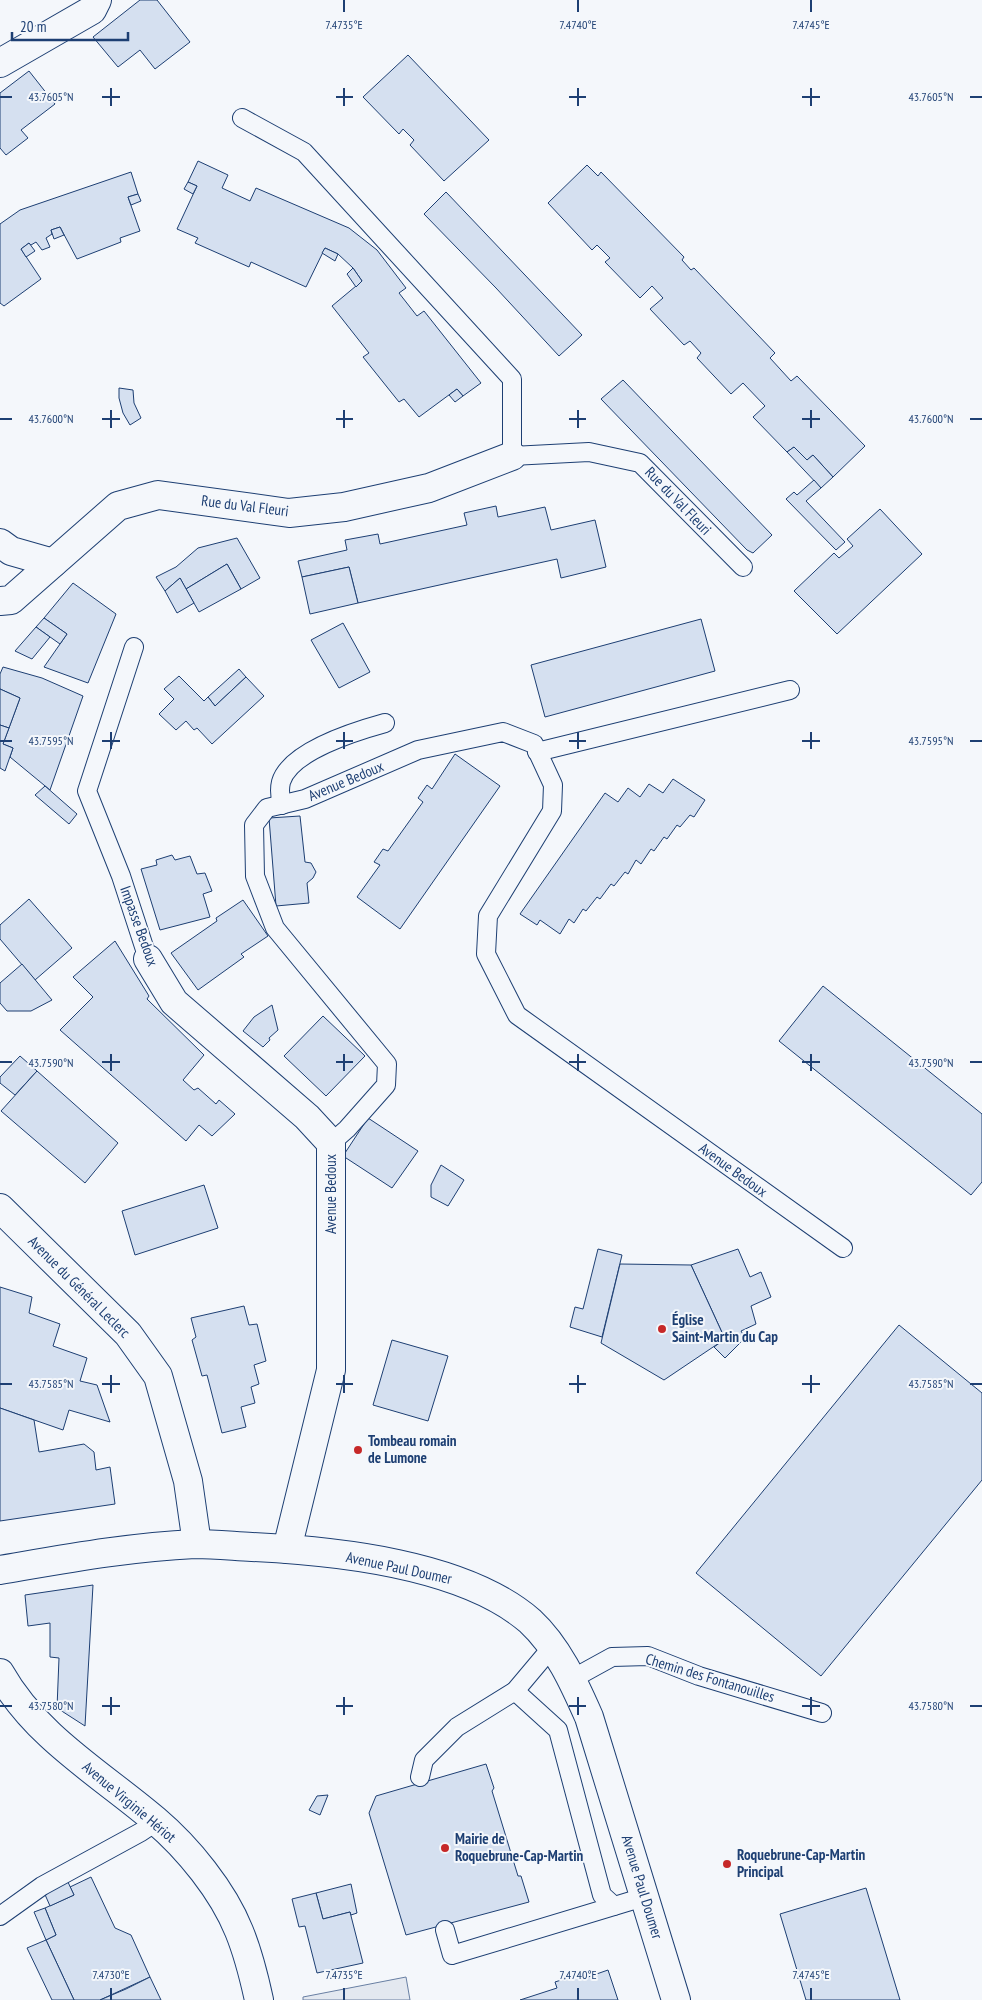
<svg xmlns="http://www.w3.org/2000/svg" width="982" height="2000" viewBox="0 0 982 2000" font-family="'PT Sans Narrow',sans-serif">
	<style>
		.parking { fill: #e3e8f0; stroke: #687fa3 }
		.building { fill: #d5e0f0; stroke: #1d3f73 }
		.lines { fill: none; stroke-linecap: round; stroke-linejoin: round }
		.service-casing { stroke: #1d3f73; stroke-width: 20 }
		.minor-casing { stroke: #1d3f73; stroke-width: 30 }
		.secondary-casing { stroke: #1d3f73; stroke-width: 30 }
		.service { stroke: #f4f7fb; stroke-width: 18 }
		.minor { stroke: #f4f7fb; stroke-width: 28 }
		.secondary { stroke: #f4f7fb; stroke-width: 28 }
		.ticks { fill: none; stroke: #1d3f73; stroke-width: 2 }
		.poi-dot { fill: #c62828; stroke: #f4f7fb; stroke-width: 2 }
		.labels { text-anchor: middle; stroke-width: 4; stroke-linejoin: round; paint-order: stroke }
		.street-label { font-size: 15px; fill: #1d3f73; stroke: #f4f7fb }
		.poi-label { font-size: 15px; font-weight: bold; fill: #1d3f73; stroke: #f4f7fb; text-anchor: start }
		.ticks-label { font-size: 12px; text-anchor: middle; fill: #1d3f73; stroke: #f4f7fb; stroke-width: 4; stroke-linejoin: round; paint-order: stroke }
	</style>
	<rect width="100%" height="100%" fill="#f4f7fb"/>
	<polygon class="parking" points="406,1977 410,2000 303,2000 303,1997"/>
	<g class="building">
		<polygon points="140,0 157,0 190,42 155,69 140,50 118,67 93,37"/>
		<polygon points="408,55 489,140 444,181 410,145 414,140 403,129 399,134 363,97"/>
		<polygon points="29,71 55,104 21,130 28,138 6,155 0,148 0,93"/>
		<polygon points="198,161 228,175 222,188 250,201 256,188 349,228 377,250 406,288 399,293 417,316 424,311 481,383 463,396 457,389 419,417 404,399 399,402 363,357 369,353 332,306 362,281 353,268 338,254 325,248 306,287 251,262 249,267 195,243 198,238 177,229 197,186 188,182"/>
		<polygon points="587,165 598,176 601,172 684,257 682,260 691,270 694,268 775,353 770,358 791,381 797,376 865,446 833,477 813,455 807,460 794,447 787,452 753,417 765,406 743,383 731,394 697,358 701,353 690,341 684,345 650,309 663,298 652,286 640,298 605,262 610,258 597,245 592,250 548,203"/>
		<polygon points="131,172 138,194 128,197 140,231 120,238 121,242 77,259 60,227 51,230 52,234 46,238 50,247 42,250 36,242 31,245 29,243 21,249 41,279 4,306 0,303 0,224 20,210"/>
		<polygon points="188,182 197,186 193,194 184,189"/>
		<polygon points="446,192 582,335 559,356 496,288 424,214"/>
		<polygon points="138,194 141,201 131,205 128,197"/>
		<polygon points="60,227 64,235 54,239 51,230"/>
		<polygon points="29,243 35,251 26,257 21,249"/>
		<polygon points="325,248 338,254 335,261 322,253"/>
		<polygon points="353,268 362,281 356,287 347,274"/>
		<polygon points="623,380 772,535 753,553 747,550 601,399"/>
		<polygon points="119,388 133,390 134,403 141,418 130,425 123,413 119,398"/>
		<polygon points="457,389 463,396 455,402 449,395"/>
		<polygon points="794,447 807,460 813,455 833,477 821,488 787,452"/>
		<polygon points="814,480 821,488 806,501 845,542 836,550 786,499 794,492 797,495"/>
		<polygon points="496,506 498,517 545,507 551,530 595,520 606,567 561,578 557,559 358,603 349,567 302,577 298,561 347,550 345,540 378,534 380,544 467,525 464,513"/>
		<polygon points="880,509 922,554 837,634 794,591 834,553 839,558 853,546 847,539"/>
		<polygon points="237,538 260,578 241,589 227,564 186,589 180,578 165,591 156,577 176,567 198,548"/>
		<polygon points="227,564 241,589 199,612 186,589"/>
		<polygon points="349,567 358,603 310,614 302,577"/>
		<polygon points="180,578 194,603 177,613 165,591"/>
		<polygon points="73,583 116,614 88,683 44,667 67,634 44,618"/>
		<polygon points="44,618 67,634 60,644 36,627"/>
		<polygon points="701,619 715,671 545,717 531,665"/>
		<polygon points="343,623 370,672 339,688 311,640"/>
		<polygon points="36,627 50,637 32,659 15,651"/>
		<polygon points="3,667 42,678 83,696 50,790 10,757 13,748 3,744 20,698 0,689 0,674"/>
		<polygon points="239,669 246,677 215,706 208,697"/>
		<polygon points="179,676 204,701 208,697 215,706 246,677 264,696 212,744 197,728 194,730 186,721 176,730 159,714 174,699 164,689"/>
		<polygon points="0,689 20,698 9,728 0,725"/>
		<polygon points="0,725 9,728 3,744 13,748 5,771 0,768"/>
		<polygon points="455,754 500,786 400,929 357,897 380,865 374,862 383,849 388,851 423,802 418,798 427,785 432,789"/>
		<polygon points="673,779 705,800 694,817 690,815 680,827 677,825 667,839 664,837 654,851 651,849 641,864 636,860 628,874 625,872 614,886 611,884 600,899 597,897 586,911 583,909 574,923 569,919 560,934 540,920 537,925 520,914 605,793 618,802 628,788 640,797 649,784 663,793"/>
		<polygon points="45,786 77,814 69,824 35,795"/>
		<polygon points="300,816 305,862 311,863 316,872 313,878 307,883 309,903 276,906 269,818"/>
		<polygon points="172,855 175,860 190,856 197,874 205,873 212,891 203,894 210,917 160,930 141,869 157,865 156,860"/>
		<polygon points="29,899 72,948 35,980 0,939 0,925"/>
		<polygon points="243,900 268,936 241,954 244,957 198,990 171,953 217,921 216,918"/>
		<polygon points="115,941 149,996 147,999 204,1055 183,1080 194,1090 198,1088 216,1104 219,1100 235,1114 212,1136 199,1125 186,1141 60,1030 93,997 73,977"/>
		<polygon points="22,964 52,1000 31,1011 7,1011 0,1003 0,983"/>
		<polygon points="823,986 982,1114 982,1182 971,1195 779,1041"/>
		<polygon points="272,1005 278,1030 269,1038 270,1040 263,1047 243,1031 254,1017"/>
		<polygon points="323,1016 365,1056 326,1096 284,1056"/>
		<polygon points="20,1056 37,1071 15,1095 0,1083 0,1077"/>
		<polygon points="37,1071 118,1143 85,1183 1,1111"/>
		<polygon points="368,1118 418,1151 392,1188 343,1156"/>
		<polygon points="441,1165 464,1180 448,1206 431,1197 431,1185"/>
		<polygon points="204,1185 218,1228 135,1255 122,1211"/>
		<polygon points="598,1249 622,1255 602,1337 570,1327 575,1307 583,1309"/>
		<polygon points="738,1249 750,1277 761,1272 771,1297 751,1306 756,1324 741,1331 745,1338 725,1358 714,1347 725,1339 691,1265"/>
		<polygon points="620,1264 691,1265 725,1339 664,1380 601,1343"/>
		<polygon points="0,1287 32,1297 29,1313 60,1324 53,1346 87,1358 80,1381 97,1385 110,1422 69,1410 63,1430 0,1408"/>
		<polygon points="244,1306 249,1325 257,1324 266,1361 254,1365 259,1384 251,1387 255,1403 241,1407 246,1427 222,1433 207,1375 202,1376 192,1340 196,1337 191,1318"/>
		<polygon points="899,1325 982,1393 982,1480 821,1676 696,1573"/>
		<polygon points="392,1340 448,1356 428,1421 373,1405"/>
		<polygon points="0,1408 34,1420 39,1452 84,1444 94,1452 96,1470 110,1467 115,1504 0,1521"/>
		<polygon points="93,1585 85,1726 57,1708 59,1658 50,1657 50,1623 28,1626 25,1595"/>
		<polygon points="486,1764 494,1788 492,1791 518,1876 521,1876 529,1902 406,1935 369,1813 376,1796"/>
		<polygon points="328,1795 320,1815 309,1810 317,1796"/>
		<polygon points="91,1877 115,1928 131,1935 150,1977 100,2000 74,2000 46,1940 56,1935 45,1908 74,1895 70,1887"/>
		<polygon points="67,1880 74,1895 50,1906 43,1890"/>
		<polygon points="351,1884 357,1913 351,1915 350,1912 323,1919 316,1893"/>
		<polygon points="866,1888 900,2000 806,2000 780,1914"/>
		<polygon points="316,1893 323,1919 350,1912 363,1963 317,1973 305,1926 299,1927 292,1899"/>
		<polygon points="45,1908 56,1935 46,1940 34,1912"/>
		<polygon points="46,1940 74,2000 52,2000 27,1948"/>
		<polygon points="608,1970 618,2000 520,2000 557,1988 555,1982 586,1972 588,1977"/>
		<polygon points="150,1977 161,2000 100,2000 126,1989"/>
	</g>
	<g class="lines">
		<g class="service-casing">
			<g id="service">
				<polyline points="242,118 304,152 512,379 512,456 589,452 640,463 743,567"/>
				<polyline points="134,647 87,791 121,876 148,959"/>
				<polyline points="537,752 790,690"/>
				<path d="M282,805C280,797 279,790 281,782C290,751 356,731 385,723"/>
				<polyline points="331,1143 347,1129 386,1085 387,1064 275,928 255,876 254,825 267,808 305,799 418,750 503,732 534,744 553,785 552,811 488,916 486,954 517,1015 843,1248"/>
				<polyline points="572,1679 612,1657 648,1656 699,1676 822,1713"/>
				<polyline points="515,1691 558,1730 602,1895 614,1906"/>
				<polyline points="420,1777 424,1760 457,1727 515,1691 552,1647"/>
				<polyline points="0,1916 42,1886 141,1832 156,1822"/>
				<polyline points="445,1930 452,1955 644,1897"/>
			</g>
		</g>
		<g class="minor-casing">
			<g id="minor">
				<polyline points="0,63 92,10 97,0"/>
				<polyline points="0,543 11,551 53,563"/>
				<polyline points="0,601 11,600 118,506 158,495 289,513 344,507 429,488 512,456"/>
				<polyline points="148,959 174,1002 307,1117 331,1143 331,1370 287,1549"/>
				<polyline points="0,1208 128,1334 158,1376 188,1481 197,1544"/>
				<path d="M0,1673C36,1737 101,1774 155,1820C188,1848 223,1891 239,1931C248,1953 254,1977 259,2000"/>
			</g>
		</g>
		<g class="secondary-casing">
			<path id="secondary" d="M0,1570C65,1559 129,1547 195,1544C214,1544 233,1546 252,1547C337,1551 464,1564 530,1621C558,1647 574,1683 589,1717L676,2000"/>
		</g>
		<use href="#service" class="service"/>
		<use href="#minor" class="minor"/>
		<use href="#secondary" class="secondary"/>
	</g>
	<path class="ticks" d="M344,0V12M578,0V12M811,0V12M111,88V106M344,88V106M578,88V106M811,88V106M0,97H12M102,97H120M336,97H353M569,97H586M802,97H820M970,97H982M111,410V428M344,410V428M578,410V428M811,410V428M0,419H12M102,419H120M336,419H353M569,419H586M802,419H820M970,419H982M111,732V749M344,732V749M578,732V749M811,732V749M0,741H12M102,741H120M336,741H353M569,741H586M802,741H820M970,741H982M111,1054V1071M344,1054V1071M578,1054V1071M811,1054V1071M0,1062H12M102,1062H120M336,1062H353M569,1062H586M802,1062H820M970,1062H982M111,1375V1393M344,1375V1393M578,1375V1393M811,1375V1393M0,1384H12M102,1384H120M336,1384H353M569,1384H586M802,1384H820M970,1384H982M111,1697V1715M344,1697V1715M578,1697V1715M811,1697V1715M0,1706H12M102,1706H120M336,1706H353M569,1706H586M802,1706H820M970,1706H982M111,1988V2000M344,1988V2000M578,1988V2000M811,1988V2000"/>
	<g class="poi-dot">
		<circle cx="662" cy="1329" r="5"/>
		<circle cx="358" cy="1450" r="5"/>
		<circle cx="445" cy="1848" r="5"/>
		<circle cx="727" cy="1864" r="5"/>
	</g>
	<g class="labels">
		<g class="street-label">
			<text transform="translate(678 501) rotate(46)" y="5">Rue du Val Fleuri</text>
			<text transform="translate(245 506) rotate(7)" y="5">Rue du Val Fleuri</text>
			<text transform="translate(346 781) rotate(-23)" y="5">Avenue Bedoux</text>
			<text transform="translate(139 926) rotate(70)" y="5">Impasse Bedoux</text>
			<text transform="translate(733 1170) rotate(36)" y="5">Avenue Bedoux</text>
			<text transform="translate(331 1194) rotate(-90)" y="5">Avenue Bedoux</text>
			<text transform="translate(79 1287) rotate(45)" y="5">Avenue du Général Leclerc</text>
			<text transform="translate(399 1568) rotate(12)" y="5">Avenue Paul Doumer</text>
			<text transform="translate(710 1678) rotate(17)" y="5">Chemin des Fontanouilles</text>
			<text transform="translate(129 1802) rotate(40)" y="5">Avenue Virginie Hériot</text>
			<text transform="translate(642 1887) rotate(73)" y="5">Avenue Paul Doumer</text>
		</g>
		<g class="poi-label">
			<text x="672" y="1325">Église<tspan x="672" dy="17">Saint-Martin du Cap</tspan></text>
			<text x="368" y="1446">Tombeau romain<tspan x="368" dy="17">de Lumone</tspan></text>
			<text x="455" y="1844">Mairie de<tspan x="455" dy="17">Roquebrune-Cap-Martin</tspan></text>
			<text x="737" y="1860">Roquebrune-Cap-Martin<tspan x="737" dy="17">Principal</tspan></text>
		</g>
	</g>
	<g class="ticks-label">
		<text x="344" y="29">7.4735°E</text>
		<text x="578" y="29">7.4740°E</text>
		<text x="811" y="29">7.4745°E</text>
		<text x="51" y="101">43.7605°N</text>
		<text x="931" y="101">43.7605°N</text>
		<text x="51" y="423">43.7600°N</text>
		<text x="931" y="423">43.7600°N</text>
		<text x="51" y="745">43.7595°N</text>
		<text x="931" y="745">43.7595°N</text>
		<text x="51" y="1067">43.7590°N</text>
		<text x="931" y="1067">43.7590°N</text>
		<text x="51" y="1388">43.7585°N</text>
		<text x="931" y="1388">43.7585°N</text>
		<text x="51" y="1710">43.7580°N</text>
		<text x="931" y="1710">43.7580°N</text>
		<text x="111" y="1979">7.4730°E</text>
		<text x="344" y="1979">7.4735°E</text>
		<text x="578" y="1979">7.4740°E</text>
		<text x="811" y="1979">7.4745°E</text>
	</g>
	<path d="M12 32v8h116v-8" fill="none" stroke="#1d3f73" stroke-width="2.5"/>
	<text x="20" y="32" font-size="15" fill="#1d3f73" stroke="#f4f7fb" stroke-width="4" paint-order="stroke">20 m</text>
</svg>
